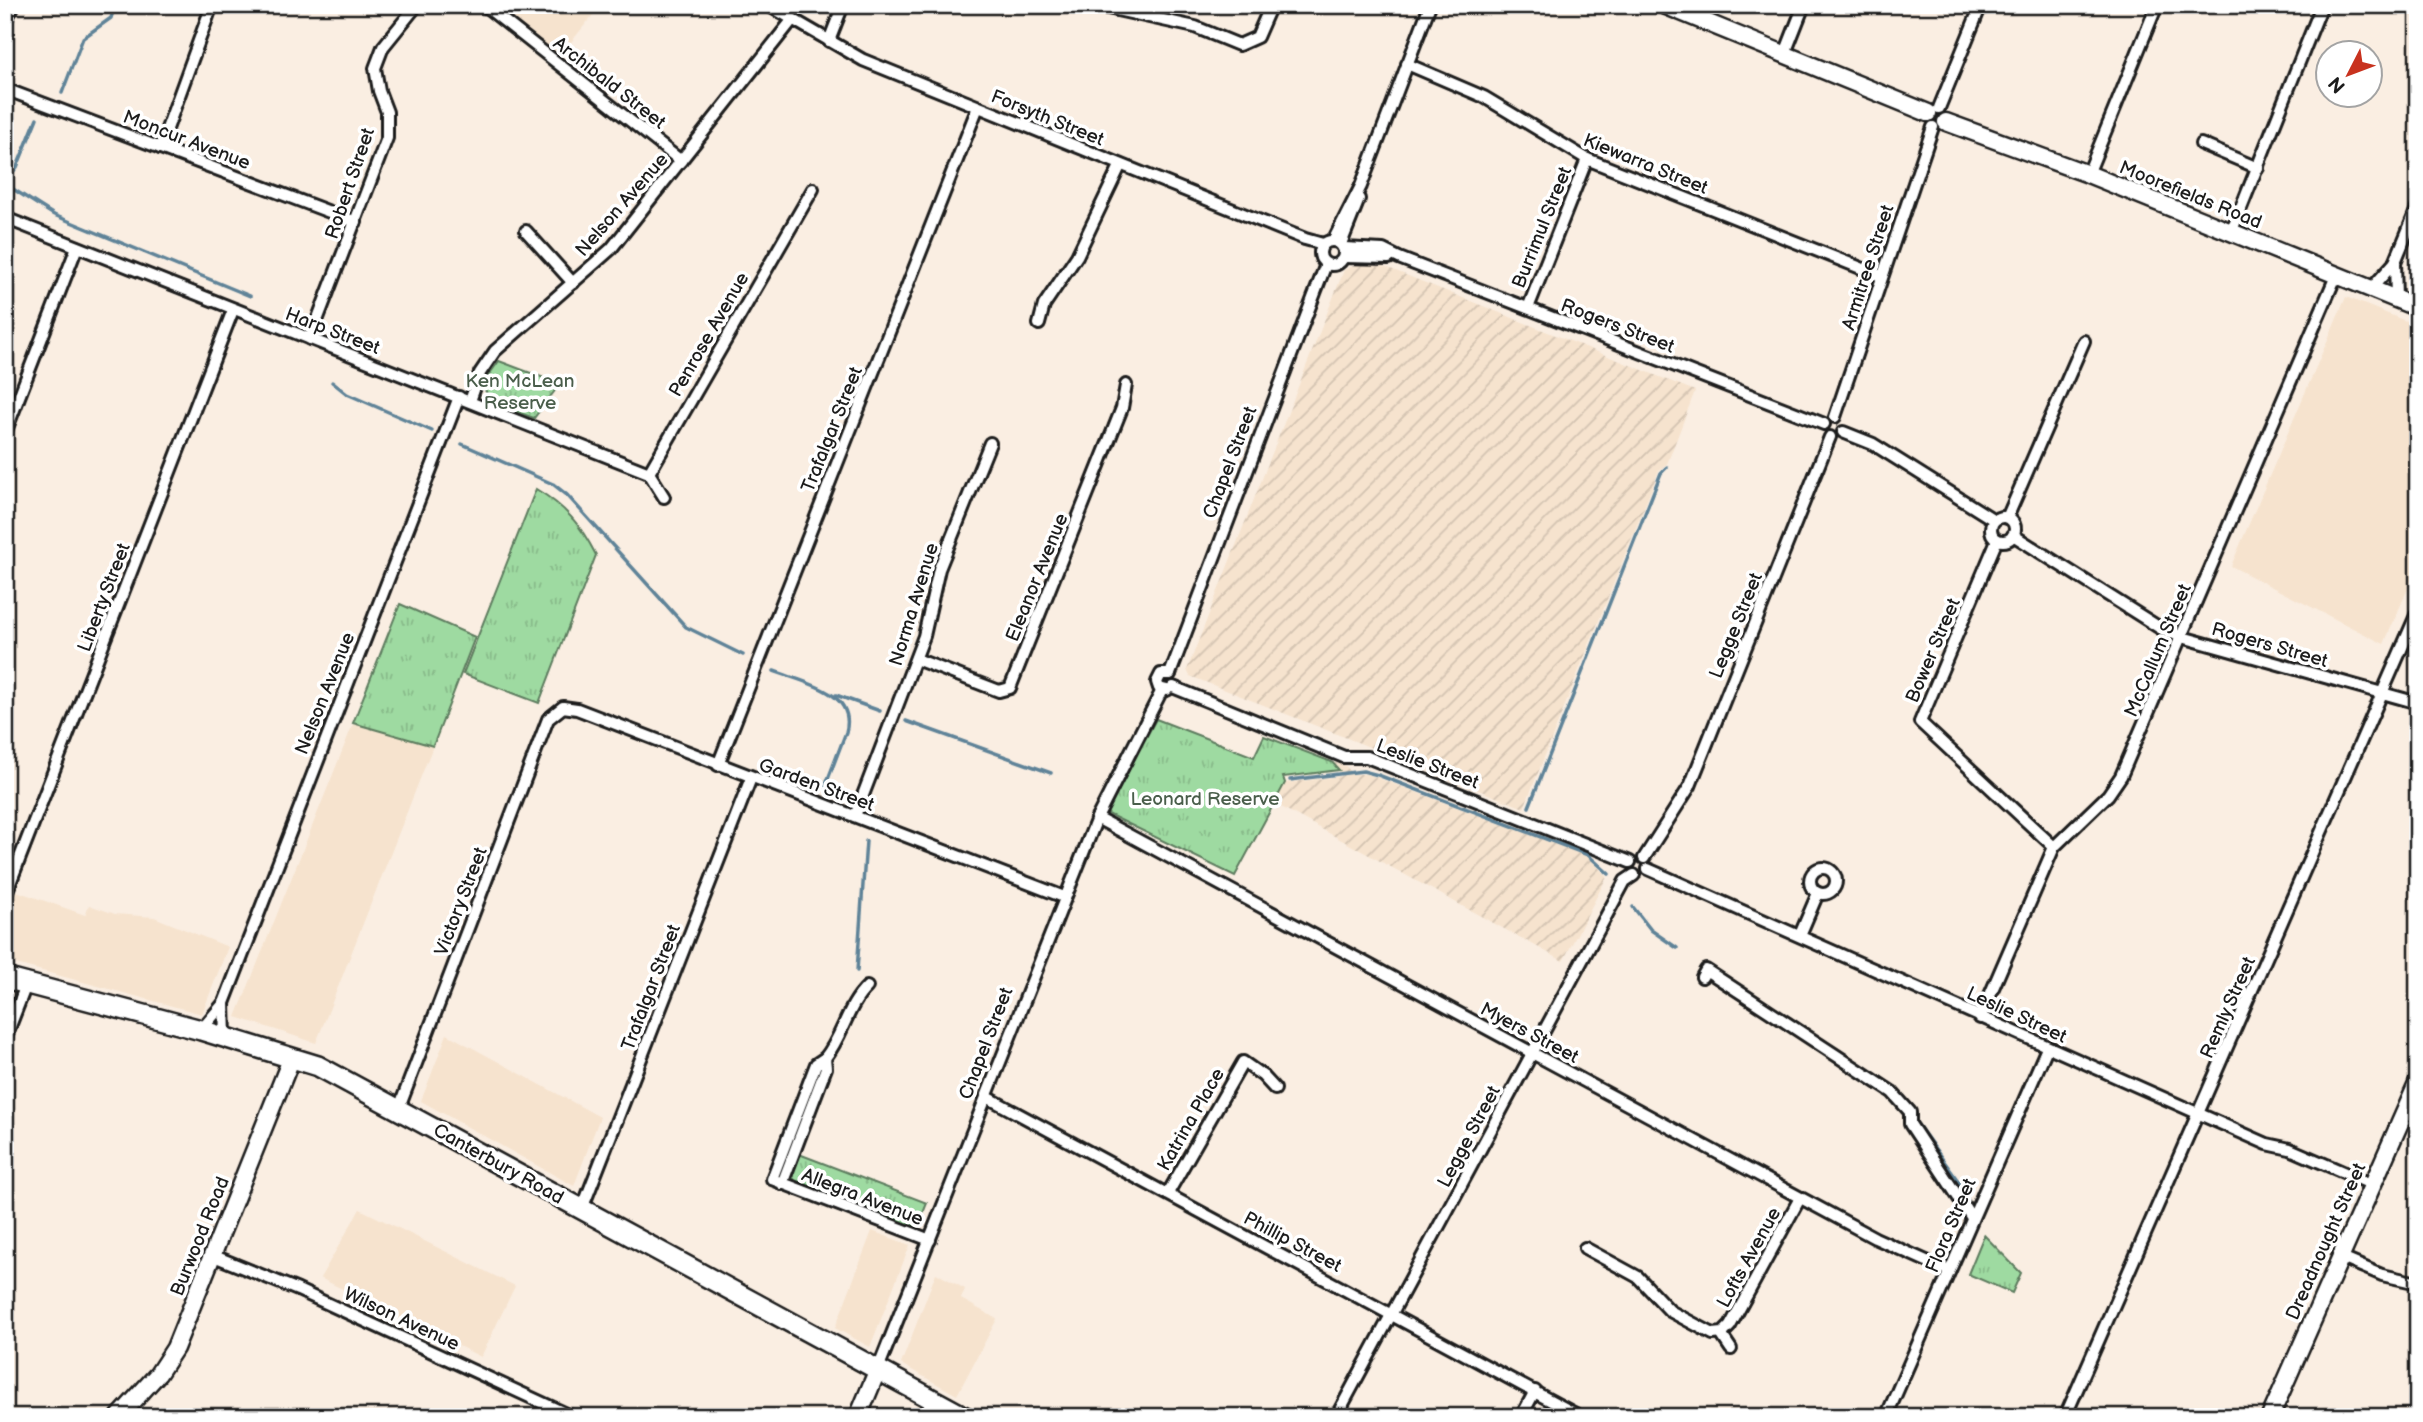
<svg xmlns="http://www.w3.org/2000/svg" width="2423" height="1422" viewBox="0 0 2423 1422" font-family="'Balsamiq Sans',sans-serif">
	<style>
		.built { fill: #f6e3ce }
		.industrial { fill: url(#industrial-furrows) }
		.park { fill: url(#park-tufts); stroke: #5d7b5e; stroke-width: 2 }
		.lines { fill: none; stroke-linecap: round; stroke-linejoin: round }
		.stream { stroke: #5f8398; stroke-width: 3.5 }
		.street-casing { stroke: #1c1c1c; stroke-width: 16 }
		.secondary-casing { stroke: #1c1c1c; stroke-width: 21 }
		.highway-casing { stroke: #1c1c1c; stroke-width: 24 }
		.street { stroke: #fff; stroke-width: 10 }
		.secondary { stroke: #fff; stroke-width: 16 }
		.highway { stroke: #fff; stroke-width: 19 }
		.labels { text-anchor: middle; stroke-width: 7; stroke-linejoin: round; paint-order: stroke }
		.street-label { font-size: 19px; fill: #1c1c1c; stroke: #fff }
		.park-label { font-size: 19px; fill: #4a5e4b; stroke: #fff }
	</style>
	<defs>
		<pattern id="industrial-furrows" width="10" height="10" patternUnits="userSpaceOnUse" patternTransform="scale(1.75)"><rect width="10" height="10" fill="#f6e3ce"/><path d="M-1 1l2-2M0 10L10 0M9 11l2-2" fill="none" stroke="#d2c2b0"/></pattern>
		<pattern id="park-tufts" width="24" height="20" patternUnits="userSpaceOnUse" patternTransform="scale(1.75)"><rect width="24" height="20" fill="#9edaa1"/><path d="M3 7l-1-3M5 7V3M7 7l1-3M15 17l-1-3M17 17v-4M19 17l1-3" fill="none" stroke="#88ba8a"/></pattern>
	</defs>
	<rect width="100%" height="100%" fill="#faeee2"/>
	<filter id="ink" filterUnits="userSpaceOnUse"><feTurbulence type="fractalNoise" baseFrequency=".0143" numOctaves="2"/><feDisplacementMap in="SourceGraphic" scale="14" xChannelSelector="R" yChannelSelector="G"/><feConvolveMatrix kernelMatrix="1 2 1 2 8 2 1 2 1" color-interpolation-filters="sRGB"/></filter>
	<g filter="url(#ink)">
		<g class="built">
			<polygon points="494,5 601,5 559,57"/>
			<polygon points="2346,297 2418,326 2418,565 2384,644 2231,566"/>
			<polygon points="353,724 433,746 316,1043 236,1017"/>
			<polygon points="5,887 85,915 89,905 115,914 154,917 228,947 202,1014 5,961"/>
			<polygon points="447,1034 600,1117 574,1186 421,1101"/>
			<polygon points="360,1209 515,1286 481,1357 320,1278"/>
			<polygon points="872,1231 910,1245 870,1347 835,1328"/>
			<polygon points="936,1273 965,1289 961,1299 997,1319 957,1395 901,1364"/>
		</g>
		<g class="industrial">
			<polygon points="1376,263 1695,391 1667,464 1659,470 1524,808 1190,676 1187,670 1344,270 1355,265"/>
			<polygon points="1332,762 1346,766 1352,774 1368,774 1589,857 1607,877 1563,961 1272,802 1285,783 1342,776"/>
		</g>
		<g class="park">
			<path d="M499,361L560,384L534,418C514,410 486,406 483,383Z"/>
			<path d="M536,489C566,507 580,524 596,555L539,703L463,674Z"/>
			<polygon points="400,604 475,637 433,746 353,723"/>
			<polygon points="1156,719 1254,757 1264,736 1332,762 1339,770 1283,777 1285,783 1235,876 1106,813"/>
			<polygon points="799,1154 927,1203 917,1228 795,1181 791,1174"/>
			<polygon points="1984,1235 2021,1273 2012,1293 1968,1274"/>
		</g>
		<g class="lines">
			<g class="stream">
				<polyline points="62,93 83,38 111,18 115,5"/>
				<polyline points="5,175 11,174 17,167 37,118"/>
				<polyline points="5,184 54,215 250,296"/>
				<polyline points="332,382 347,394 432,431"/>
				<polyline points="462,444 553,484 567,495 686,627 743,655"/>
				<path d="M774,671C802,682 857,691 846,732L825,787"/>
				<polyline points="836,695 880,711"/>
				<polyline points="906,721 1051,773"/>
				<polyline points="1290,780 1363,771 1378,775 1588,855 1609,874"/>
				<polyline points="1529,807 1661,473 1667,467"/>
				<polyline points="1633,907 1651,930 1677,948"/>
				<polyline points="857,971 866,841"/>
				<polyline points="1918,1125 1961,1185"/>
			</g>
			<g class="street-casing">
				<g id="street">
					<polyline points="484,5 681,161"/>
					<polyline points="768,5 863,60 1305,239 1323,244"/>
					<polyline points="1094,5 1195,27 1239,45 1257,37 1271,5"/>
					<polyline points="829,41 843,5"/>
					<polyline points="1784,56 1804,5"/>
					<polyline points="1407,64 1484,97 1587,159 1881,276"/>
					<polyline points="5,89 356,222"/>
					<polyline points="1939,108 1981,5"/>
					<polyline points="2201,144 2258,168"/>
					<polyline points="160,148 212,5"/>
					<polyline points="2088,174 2157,5"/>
					<polyline points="5,218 649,473"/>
					<polyline points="526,231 573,283"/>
					<polyline points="2231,233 2322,5"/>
					<circle cx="1332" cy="253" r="12"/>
					<polyline points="1333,241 1361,186 1430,5"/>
					<polyline points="1341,244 1359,199"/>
					<polyline points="1344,248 1383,250 1399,258 1824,424"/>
					<polyline points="1344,257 1389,258"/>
					<polyline points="2395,262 2396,299"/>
					<polyline points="2371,289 2395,262 2418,206"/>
					<polyline points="1528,308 1587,159"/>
					<polyline points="1039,324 1044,305 1077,256 1120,166"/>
					<polyline points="310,339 387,138 387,112 379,91 375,68 383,47 417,5"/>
					<polyline points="470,401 480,373 495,351 611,249 793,19"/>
					<polyline points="1835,417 1933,127"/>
					<polyline points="1843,432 1873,444 1994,520"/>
					<polyline points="5,433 77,247"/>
					<polyline points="649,473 813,189"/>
					<polyline points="649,473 664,497"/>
					<circle cx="2003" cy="529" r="12"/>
					<polyline points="2007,518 2084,341"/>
					<polyline points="2013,535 2160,628 2182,637 2418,703"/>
					<polyline points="1997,540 1920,722 2054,847"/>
					<polyline points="916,659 999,691 1010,688 1122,408 1126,385"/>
					<polyline points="1170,674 1326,264"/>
					<polyline points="1173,687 1344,757 1367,757 1630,862"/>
					<polyline points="1167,690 1159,688 1157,682 1161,674 1170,674"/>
					<polyline points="718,765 978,107"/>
					<polyline points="855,816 924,636 939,569 990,443"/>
					<polyline points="1097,818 1875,1238 1949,1271"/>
					<polyline points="1644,858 1690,786 1830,437"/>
					<circle cx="1823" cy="881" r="13"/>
					<polyline points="1648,869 2267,1144 2290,1149 2373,1185"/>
					<polyline points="5,896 233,310"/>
					<polyline points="1800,935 1818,893"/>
					<polyline points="1702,977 1706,970 1892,1092 1910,1112 1910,1124 1972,1218"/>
					<polyline points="1980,1018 2054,847 2108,795 2121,776 2336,276"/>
					<polyline points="201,1030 224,1003"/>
					<polyline points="225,1037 224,1003 459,397"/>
					<polyline points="5,1039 26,985"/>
					<path d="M825,1058C843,1036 847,1006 867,987"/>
					<polyline points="987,1097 1581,1417"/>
					<polyline points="399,1108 548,719 563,707 577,709 1064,897"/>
					<polyline points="782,1184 826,1068 825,1058 816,1064 772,1179 930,1240"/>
					<polyline points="1168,1193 1243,1062 1263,1076 1275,1089"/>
					<polyline points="582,1209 751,778"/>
					<polyline points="1585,1248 1638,1277 1670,1311 1713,1334 1723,1333 1730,1326 1800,1198"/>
					<polyline points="214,1256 298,1290 573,1417"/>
					<polyline points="2342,1258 2382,1275 2418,1283"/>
					<polyline points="1721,1334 1731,1349"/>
					<polyline points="878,1369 1097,818 1162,690"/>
					<polyline points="1336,1417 1625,881 1634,875"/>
					<polyline points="1521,1417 1535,1391"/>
					<polyline points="1886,1417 2047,1048"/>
					<polyline points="2065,1417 2418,611"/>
				</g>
			</g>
			<g class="secondary-casing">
				<g id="secondary">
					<polyline points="1664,5 1928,113"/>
					<polyline points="5,16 11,5"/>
					<polyline points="1946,122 2088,174 2418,308"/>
					<polyline points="119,1417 158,1374 175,1348 292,1057"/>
					<polyline points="858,1417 878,1369"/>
					<polyline points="2270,1417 2418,1082"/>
				</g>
			</g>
			<g class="highway-casing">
				<polyline id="highway" points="5,978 201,1030 318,1066 965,1417"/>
			</g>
			<use href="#street" class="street"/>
			<use href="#secondary" class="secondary"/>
			<use href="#highway" class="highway"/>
		</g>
	</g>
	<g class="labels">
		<g class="street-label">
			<text transform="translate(610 82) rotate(38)" y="7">Archibald Street</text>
			<text transform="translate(1048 117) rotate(22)" y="7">Forsyth Street</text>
			<text transform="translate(187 139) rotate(21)" y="7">Moncur Avenue</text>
			<text transform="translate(1646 163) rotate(22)" y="7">Kiewarra Street</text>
			<text transform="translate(349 183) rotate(-71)" y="7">Robert Street</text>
			<text transform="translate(2191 194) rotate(22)" y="7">Moorefields Road</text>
			<text transform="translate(621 204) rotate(-49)" y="7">Nelson Avenue</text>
			<text transform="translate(1541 227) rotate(-68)" y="7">Burrimul Street</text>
			<text transform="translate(1867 267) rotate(-72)" y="7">Armitree Street</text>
			<text transform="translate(1618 325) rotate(21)" y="7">Rogers Street</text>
			<text transform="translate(333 330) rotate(21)" y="7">Harp Street</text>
			<text transform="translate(708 334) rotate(-60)" y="7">Penrose Avenue</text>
			<text transform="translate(831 429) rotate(-68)" y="7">Trafalgar Street</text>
			<text transform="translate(1229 462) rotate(-69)" y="7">Chapel Street</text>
			<text transform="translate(1036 577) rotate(-68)" y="7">Eleanor Avenue</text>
			<text transform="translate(103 597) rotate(-69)" y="7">Liberty Street</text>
			<text transform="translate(913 604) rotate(-73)" y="7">Norma Avenue</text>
			<text transform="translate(1735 625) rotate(-68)" y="7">Legge Street</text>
			<text transform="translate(2270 644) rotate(16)" y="7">Rogers Street</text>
			<text transform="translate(1932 650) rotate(-67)" y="7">Bower Street</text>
			<text transform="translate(2157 650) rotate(-67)" y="7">McCallum Street</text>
			<text transform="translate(324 693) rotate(-68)" y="7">Nelson Avenue</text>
			<text transform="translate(1428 763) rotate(21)" y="7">Leslie Street</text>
			<text transform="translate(817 784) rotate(20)" y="7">Garden Street</text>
			<text transform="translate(460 901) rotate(-69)" y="7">Victory Street</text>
			<text transform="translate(650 987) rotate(-69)" y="7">Trafalgar Street</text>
			<text transform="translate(2227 1007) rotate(-66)" y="7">Remly Street</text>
			<text transform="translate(2017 1014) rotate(25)" y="7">Leslie Street</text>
			<text transform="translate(1530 1032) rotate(28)" y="7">Myers Street</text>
			<text transform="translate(985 1043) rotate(-69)" y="7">Chapel Street</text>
			<text transform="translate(1190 1119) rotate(-60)" y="7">Katrina Place</text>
			<text transform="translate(1468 1136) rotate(-62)" y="7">Legge Street</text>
			<text transform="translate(499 1163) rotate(29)" y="7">Canterbury Road</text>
			<text transform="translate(863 1196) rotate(21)" y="7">Allegra Avenue</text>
			<text transform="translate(1950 1225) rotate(-67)" y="7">Flora Street</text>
			<text transform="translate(199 1236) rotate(-68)" y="7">Burwood Road</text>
			<text transform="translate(1293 1241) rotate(28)" y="7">Phillip Street</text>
			<text transform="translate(2325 1241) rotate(-66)" y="7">Dreadnought Street</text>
			<text transform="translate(1748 1257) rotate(-61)" y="7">Lofts Avenue</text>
			<text transform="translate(402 1318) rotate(25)" y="7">Wilson Avenue</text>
		</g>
		<g class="park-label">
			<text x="520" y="387">Ken McLean<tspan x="520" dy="22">Reserve</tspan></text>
			<text x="1205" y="805">Leonard Reserve</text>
		</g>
	</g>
	<rect width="2423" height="1422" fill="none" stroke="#fff" stroke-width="28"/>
	<rect x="14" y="14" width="2395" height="1394" fill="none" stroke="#1c1c1c" stroke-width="2.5" filter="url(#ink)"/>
	<g transform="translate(2349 74) rotate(228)"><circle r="33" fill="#ffffff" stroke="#a4a4a4" stroke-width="2"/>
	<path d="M0-5L12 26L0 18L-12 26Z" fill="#c8321e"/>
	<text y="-10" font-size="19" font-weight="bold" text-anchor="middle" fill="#1c1c1c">N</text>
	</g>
</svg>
